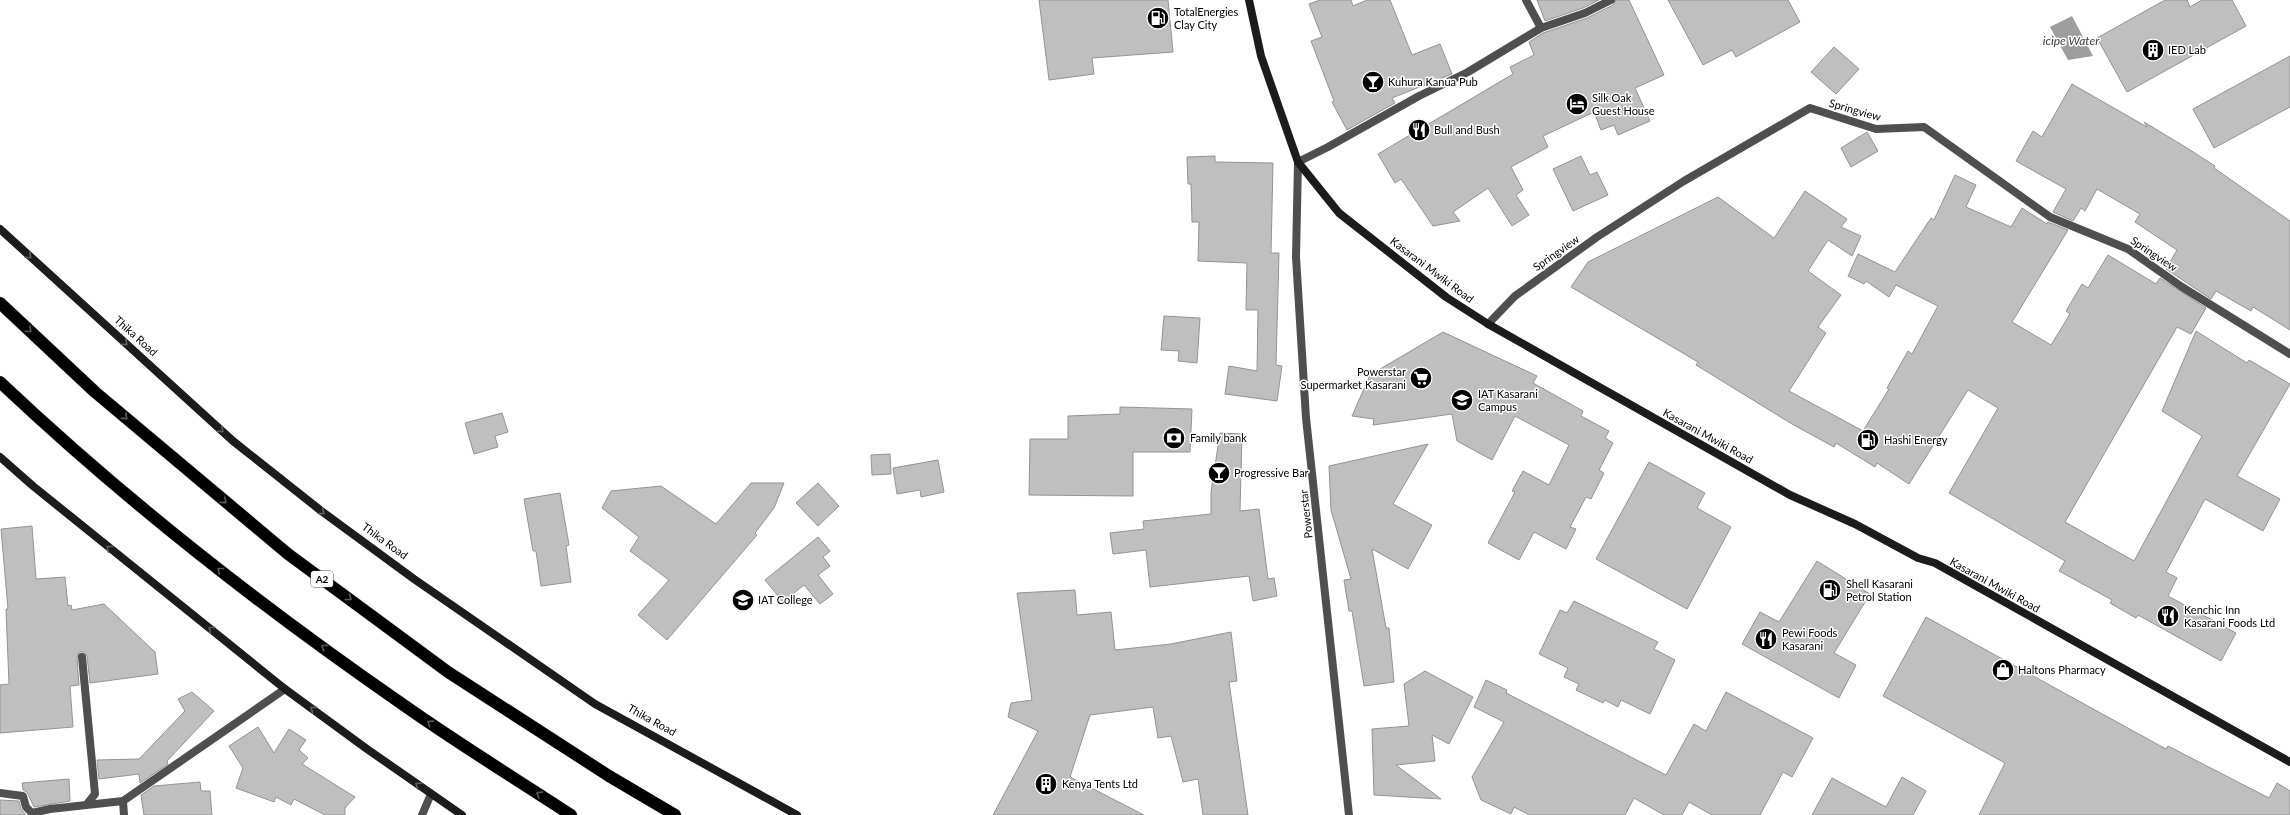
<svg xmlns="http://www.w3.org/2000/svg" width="2290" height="815" viewBox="0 0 2290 815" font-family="Lato,sans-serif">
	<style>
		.water { fill: #9d9d9d }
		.building { fill: #bfbfbf; stroke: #939393 }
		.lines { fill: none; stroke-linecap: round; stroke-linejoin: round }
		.highway-casing { stroke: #dbdbdb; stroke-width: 13 }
		.street { stroke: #4f4f4f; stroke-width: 8 }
		.secondary { stroke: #1c1c1c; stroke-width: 8 }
		.highway { stroke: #000; stroke-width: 12 }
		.oneway { stroke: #606060 }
		.oneway2 { stroke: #595959 }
		.labels { text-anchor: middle; stroke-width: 3; stroke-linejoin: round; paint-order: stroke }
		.shield { fill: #fff; stroke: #4c4c4c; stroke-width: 1 }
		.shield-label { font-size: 10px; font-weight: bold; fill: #000 }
		.poi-label { font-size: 11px; fill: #000; stroke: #fff; text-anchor: start }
		.street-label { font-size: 11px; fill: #000; stroke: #fff }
		.water-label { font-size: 12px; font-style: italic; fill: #3e3e3e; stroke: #fff }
	</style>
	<rect width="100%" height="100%" fill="#fff"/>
	<polygon class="water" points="2072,16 2093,56 2068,60 2050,27"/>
	<g class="building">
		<polygon points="1039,0 1168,0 1173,52 1092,58 1094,74 1049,80"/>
		<polygon points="1320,0 1351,0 1353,6 1367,0 1390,0 1412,55 1440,44 1452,74 1392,98 1395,103 1347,130 1332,102 1334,101 1311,41 1322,37 1309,4"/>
		<polygon points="1537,0 1599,0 1583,8 1545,21"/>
		<polygon points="1616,0 1629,0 1664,75 1635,88 1650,121 1618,135 1614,125 1601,130 1594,112 1543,136 1548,147 1511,167 1523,190 1516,195 1529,215 1512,226 1488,188 1453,212 1460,221 1433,226 1401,179 1395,183 1378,154 1513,74 1510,67 1534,55 1529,42 1543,33 1587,18 1613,5"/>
		<polygon points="1668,0 1788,0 1800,22 1736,57 1732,50 1703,65"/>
		<polygon points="2165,0 2187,0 2190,7 2202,0 2232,0 2246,26 2127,92 2097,38"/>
		<polygon points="1834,47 1859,69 1836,94 1811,72"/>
		<polygon points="2290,56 2290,107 2214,148 2193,109"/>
		<polygon points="2072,84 2147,127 2144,122 2187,148 2215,166 2214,168 2290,221 2290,330 2253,307 2251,311 2216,291 2211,299 2166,269 2177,250 2135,222 2140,214 2097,189 2085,211 2081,208 2073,221 2053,212 2066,189 2016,161 2033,131 2042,137"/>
		<polygon points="1867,132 1878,151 1851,167 1841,148"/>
		<polygon points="1215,156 1215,162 1273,163 1271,253 1279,253 1276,365 1282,366 1277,401 1225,394 1229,366 1257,371 1258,310 1246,310 1247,263 1198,261 1199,222 1192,222 1191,184 1188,184 1187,157"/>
		<polygon points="1581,156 1590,175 1597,172 1608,195 1573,211 1553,169"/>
		<polygon points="1955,175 1976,185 1966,207 2011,227 2022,208 2047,224 2048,222 2068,230 2012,322 2051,345 2070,314 2066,311 2082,284 2088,288 2108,255 2156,284 2160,278 2206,308 2191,334 2177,327 2065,522 2134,561 2202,436 2162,411 2196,331 2247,363 2249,360 2290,384 2237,476 2280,499 2263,531 2205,499 2166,572 2177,578 2168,596 2236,633 2221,661 2138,615 2136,618 2110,603 2112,600 2059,571 2065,561 1949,493 1998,408 1968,390 1909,484 1877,463 1875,467 1836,443 1834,447 1792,424 1696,365 1698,362 1571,287 1588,262 1718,197 1774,238 1805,191 1847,219 1841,227 1861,236 1852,256 1828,240 1808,271 1841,295 1818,327 1826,333 1789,391 1863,431 1889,389 1887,388 1908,351 1912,354 1938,306 1896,285 1889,297 1866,281 1864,284 1848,276 1858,254 1895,272 1931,218 1934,220"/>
		<polygon points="1164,316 1200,318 1197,363 1178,361 1179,351 1161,350"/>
		<polygon points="1443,332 1537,376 1533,383 1583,411 1581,416 1609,431 1605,438 1613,443 1599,470 1604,473 1591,499 1586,497 1570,527 1576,529 1566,549 1534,532 1519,560 1488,543 1515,492 1512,491 1523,471 1549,485 1569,445 1515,416 1492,460 1457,441 1452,414 1373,425 1374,419 1352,416 1370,375"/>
		<polygon points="1120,407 1192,409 1190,452 1133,452 1133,496 1029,495 1030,439 1068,439 1068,416 1120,414"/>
		<polygon points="502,413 508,432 495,436 498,447 474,454 465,423"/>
		<polygon points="1220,433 1242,434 1240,511 1259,509 1268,579 1274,578 1277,596 1253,601 1249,576 1150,587 1146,550 1113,554 1110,533 1144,529 1143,521 1211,514 1211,492"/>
		<polygon points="1428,444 1393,504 1432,525 1408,569 1372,549 1386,628 1389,628 1394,682 1364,686 1352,611 1349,611 1344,580 1351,579 1331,510 1329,466"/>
		<polygon points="890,454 891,474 872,475 871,455"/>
		<polygon points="938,460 944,492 921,497 920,490 897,494 893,468"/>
		<polygon points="1649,462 1705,493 1697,508 1731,527 1687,609 1596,559"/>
		<polygon points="751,483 784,483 774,508 755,533 757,535 667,640 638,615 669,580 630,551 639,537 602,508 611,491 661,486 716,524"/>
		<polygon points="818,483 839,506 818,526 796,503"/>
		<polygon points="560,493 569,545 566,546 571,582 541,586 536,551 533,551 524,499"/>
		<polygon points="32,526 36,579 65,577 68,606 71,605 72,610 104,604 155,652 158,674 90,683 87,656 84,652 79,652 77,658 79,685 70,686 73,727 0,733 0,685 9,684 6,609 8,609 1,529"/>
		<polygon points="818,537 830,551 823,557 830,566 818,575 833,594 820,604 804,585 783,602 765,580"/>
		<polygon points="1817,561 1870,594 1834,653 1856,665 1839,698 1742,644 1760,612 1779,622"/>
		<polygon points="1075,590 1077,615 1111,612 1115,650 1171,644 1231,632 1237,681 1229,682 1248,815 1203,815 1198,779 1183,782 1171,736 1158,738 1153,707 1090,715 1070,777 1144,815 993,815 1038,731 1008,717 1011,703 1032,700 1017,593"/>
		<polygon points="1574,601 1658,642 1654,649 1675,660 1650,714 1621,700 1618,707 1605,700 1603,703 1576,690 1579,684 1564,677 1568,668 1539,654 1560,610 1567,613"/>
		<polygon points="1926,617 2166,749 2168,746 2269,798 2277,783 2290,791 2290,815 1979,815 2005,763 1883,696"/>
		<polygon points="1425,671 1473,697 1449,744 1432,735 1435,761 1396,765 1441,799 1374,795 1372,729 1409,726 1404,684"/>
		<polygon points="1486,680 1507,690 1506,693 1666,775 1694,724 1706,731 1726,692 1813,738 1792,777 1783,772 1760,815 1712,815 1689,802 1682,815 1664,815 1634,798 1625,815 1529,815 1514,807 1511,814 1481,800 1472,777 1504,722 1474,707"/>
		<polygon points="192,692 214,711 167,761 168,764 140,783 139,774 99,779 97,760 139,759 185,711 178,699"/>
		<polygon points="258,727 274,753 289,729 306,740 299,750 308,758 302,764 355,797 345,808 345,815 325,815 294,799 291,805 276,797 274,802 236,788 243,768 229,746"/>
		<polygon points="1902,777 1926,791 1913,815 1812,815 1832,778 1886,807"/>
		<polygon points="69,779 70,801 34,807 27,792 23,790 22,783"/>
		<polygon points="200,782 201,791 210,791 212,815 144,815 141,795 154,786"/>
		<polygon points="0,800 19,801 21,809 26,815 0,815"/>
	</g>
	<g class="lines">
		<g class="highway-casing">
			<g id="highway">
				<polyline points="0,303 95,392 288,554 448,672 609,776 675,815"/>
				<path d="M0,382C126,501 263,608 405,706C459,744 516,779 571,815"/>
			</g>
		</g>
		<g class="street">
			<polyline points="1526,0 1541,28"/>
			<polyline points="1488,324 1515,296 1597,237 1684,181 1810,108 1876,129 1924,127 2050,217 2128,249 2182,287 2290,354"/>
			<polyline points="82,657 95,794 87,804"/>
			<polyline points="0,793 23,796 26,807 32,813 50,809 123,801"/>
			<polyline points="124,815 123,801 285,689"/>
			<polyline points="422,815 431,794"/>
			<polyline points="1349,815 1306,418 1296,257 1298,162 1328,147 1419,96 1468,72 1541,28 1585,13 1611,0"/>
		</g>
		<g class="secondary">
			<polyline points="1249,0 1261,56 1298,162 1339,213 1446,297 1488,324 1790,495 1855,524 1918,558 1935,563 2290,762"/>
			<polyline points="0,229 233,441 320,510 414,579 595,704 797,815"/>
			<polyline points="0,457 33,486 285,689 367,749 462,815"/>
		</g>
		<use href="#highway" class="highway"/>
	</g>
	<defs><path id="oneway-chevron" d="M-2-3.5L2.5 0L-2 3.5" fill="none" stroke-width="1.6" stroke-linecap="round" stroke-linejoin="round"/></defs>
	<g class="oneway">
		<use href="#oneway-chevron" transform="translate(29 256) rotate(43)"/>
		<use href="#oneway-chevron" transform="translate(125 343) rotate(42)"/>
		<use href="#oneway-chevron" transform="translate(221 430) rotate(42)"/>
		<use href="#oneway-chevron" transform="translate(322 512) rotate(37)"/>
		<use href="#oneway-chevron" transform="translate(109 548) rotate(-141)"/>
		<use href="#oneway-chevron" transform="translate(211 629) rotate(-141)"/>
		<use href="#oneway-chevron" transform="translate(313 709) rotate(-144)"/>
		<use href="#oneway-chevron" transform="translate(418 785) rotate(-145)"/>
	</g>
	<g class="oneway2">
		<use href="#oneway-chevron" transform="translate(29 330) rotate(43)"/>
		<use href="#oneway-chevron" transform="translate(125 417) rotate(40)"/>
		<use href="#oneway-chevron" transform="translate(224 501) rotate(40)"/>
		<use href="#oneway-chevron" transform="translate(220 570) rotate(-142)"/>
		<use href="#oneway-chevron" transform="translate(349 598) rotate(36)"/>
		<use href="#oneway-chevron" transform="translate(324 647) rotate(-144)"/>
		<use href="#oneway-chevron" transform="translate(430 723) rotate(-147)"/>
		<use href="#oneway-chevron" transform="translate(539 794) rotate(-147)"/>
	</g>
	<defs>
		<g id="fuel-disc" transform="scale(1.15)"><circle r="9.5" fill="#000" stroke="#fff"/><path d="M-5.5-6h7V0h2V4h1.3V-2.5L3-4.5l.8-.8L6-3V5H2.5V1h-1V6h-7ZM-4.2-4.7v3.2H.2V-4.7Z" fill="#fff"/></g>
		<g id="building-disc" transform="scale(1.15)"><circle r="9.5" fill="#000" stroke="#fff"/><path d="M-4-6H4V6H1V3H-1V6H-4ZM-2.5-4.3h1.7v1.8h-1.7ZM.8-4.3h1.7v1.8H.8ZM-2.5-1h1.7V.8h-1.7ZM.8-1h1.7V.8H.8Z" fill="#fff"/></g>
		<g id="bar-disc" transform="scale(1.15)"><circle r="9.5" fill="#000" stroke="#fff"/><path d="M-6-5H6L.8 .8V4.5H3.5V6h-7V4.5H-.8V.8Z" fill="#fff"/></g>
		<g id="hotel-disc" transform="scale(1.15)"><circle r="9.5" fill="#000" stroke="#fff"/><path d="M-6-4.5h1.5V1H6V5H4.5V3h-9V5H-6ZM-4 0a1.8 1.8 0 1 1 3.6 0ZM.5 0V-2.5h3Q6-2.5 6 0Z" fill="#fff"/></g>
		<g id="restaurant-disc" transform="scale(1.15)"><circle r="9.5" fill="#000" stroke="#fff"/><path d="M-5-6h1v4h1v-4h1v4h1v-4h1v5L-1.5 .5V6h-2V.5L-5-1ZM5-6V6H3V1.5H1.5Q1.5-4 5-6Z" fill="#fff"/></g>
		<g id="supermarket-disc" transform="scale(1.15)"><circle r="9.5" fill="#000" stroke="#fff"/><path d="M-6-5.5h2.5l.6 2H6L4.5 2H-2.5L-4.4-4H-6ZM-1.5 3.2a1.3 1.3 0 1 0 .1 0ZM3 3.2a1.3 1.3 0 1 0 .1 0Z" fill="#fff"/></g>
		<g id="university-disc" transform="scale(1.15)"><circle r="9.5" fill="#000" stroke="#fff"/><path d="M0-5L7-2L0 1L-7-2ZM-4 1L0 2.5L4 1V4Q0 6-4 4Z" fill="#fff"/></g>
		<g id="bank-disc" transform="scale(1.15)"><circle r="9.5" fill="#000" stroke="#fff"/><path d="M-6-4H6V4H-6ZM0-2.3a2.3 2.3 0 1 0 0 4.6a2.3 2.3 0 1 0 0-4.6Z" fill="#fff"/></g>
		<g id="shop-disc" transform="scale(1.15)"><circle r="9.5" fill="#000" stroke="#fff"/><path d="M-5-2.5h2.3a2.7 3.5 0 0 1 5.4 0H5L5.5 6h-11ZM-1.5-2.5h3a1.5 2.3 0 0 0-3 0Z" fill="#fff"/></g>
	</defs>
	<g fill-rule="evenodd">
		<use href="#fuel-disc" x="1158" y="18"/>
		<use href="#building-disc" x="2153" y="50"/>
		<use href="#bar-disc" x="1373" y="82"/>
		<use href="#hotel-disc" x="1577" y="104"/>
		<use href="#restaurant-disc" x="1419" y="130"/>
		<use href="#supermarket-disc" x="1421" y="378"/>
		<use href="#university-disc" x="1462" y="400"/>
		<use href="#bank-disc" x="1174" y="438"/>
		<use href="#fuel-disc" x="1868" y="440"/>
		<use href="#bar-disc" x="1219" y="473"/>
		<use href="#fuel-disc" x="1830" y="590"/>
		<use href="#university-disc" x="743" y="600"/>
		<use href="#restaurant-disc" x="2168" y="616"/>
		<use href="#restaurant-disc" x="1766" y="639"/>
		<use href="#shop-disc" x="2003" y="670"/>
		<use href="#building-disc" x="1046" y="784"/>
	</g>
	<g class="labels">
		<rect class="shield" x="311" y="571" width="22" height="16" rx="3"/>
		<g class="shield-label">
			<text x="322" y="583">A2</text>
		</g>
		<g class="poi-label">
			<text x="1174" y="16">TotalEnergies<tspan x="1174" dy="13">Clay City</tspan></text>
			<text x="2168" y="54">IED Lab</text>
			<text x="1388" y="86">Kuhura Kanua Pub</text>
			<text x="1592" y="102">Silk Oak<tspan x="1592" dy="13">Guest House</tspan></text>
			<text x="1434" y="134">Bull and Bush</text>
			<text x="1406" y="376" text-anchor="end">Powerstar<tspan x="1406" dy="13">Supermarket Kasarani</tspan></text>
			<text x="1478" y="398">IAT Kasarani<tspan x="1478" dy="13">Campus</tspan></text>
			<text x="1190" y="442">Family bank</text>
			<text x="1884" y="444">Hashi Energy</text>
			<text x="1234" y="477">Progressive Bar</text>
			<text x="1846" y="588">Shell Kasarani<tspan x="1846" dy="13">Petrol Station</tspan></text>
			<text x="758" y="604">IAT College</text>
			<text x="2184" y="614">Kenchic Inn<tspan x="2184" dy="13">Kasarani Foods Ltd</tspan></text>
			<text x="1782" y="637">Pewi Foods<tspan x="1782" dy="13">Kasarani</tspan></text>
			<text x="2018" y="674">Haltons Pharmacy</text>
			<text x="1062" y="788">Kenya Tents Ltd</text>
		</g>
		<g class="street-label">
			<text transform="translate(1855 110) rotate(16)" y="4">Springview</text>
			<text transform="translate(1556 253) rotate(-35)" y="4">Springview</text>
			<text transform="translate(2154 254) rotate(34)" y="4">Springview</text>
			<text transform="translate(1432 270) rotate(37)" y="4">Kasarani Mwiki Road</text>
			<text transform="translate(136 336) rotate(42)" y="4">Thika Road</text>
			<text transform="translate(1708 436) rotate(29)" y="4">Kasarani Mwiki Road</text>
			<text transform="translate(1306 514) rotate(-96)" y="4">Powerstar</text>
			<text transform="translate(385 541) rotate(36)" y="4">Thika Road</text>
			<text transform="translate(1995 585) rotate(29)" y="4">Kasarani Mwiki Road</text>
			<text transform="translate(652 720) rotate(29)" y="4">Thika Road</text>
		</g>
		<g class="water-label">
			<text x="2071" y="45">icipe Water</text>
		</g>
	</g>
</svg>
